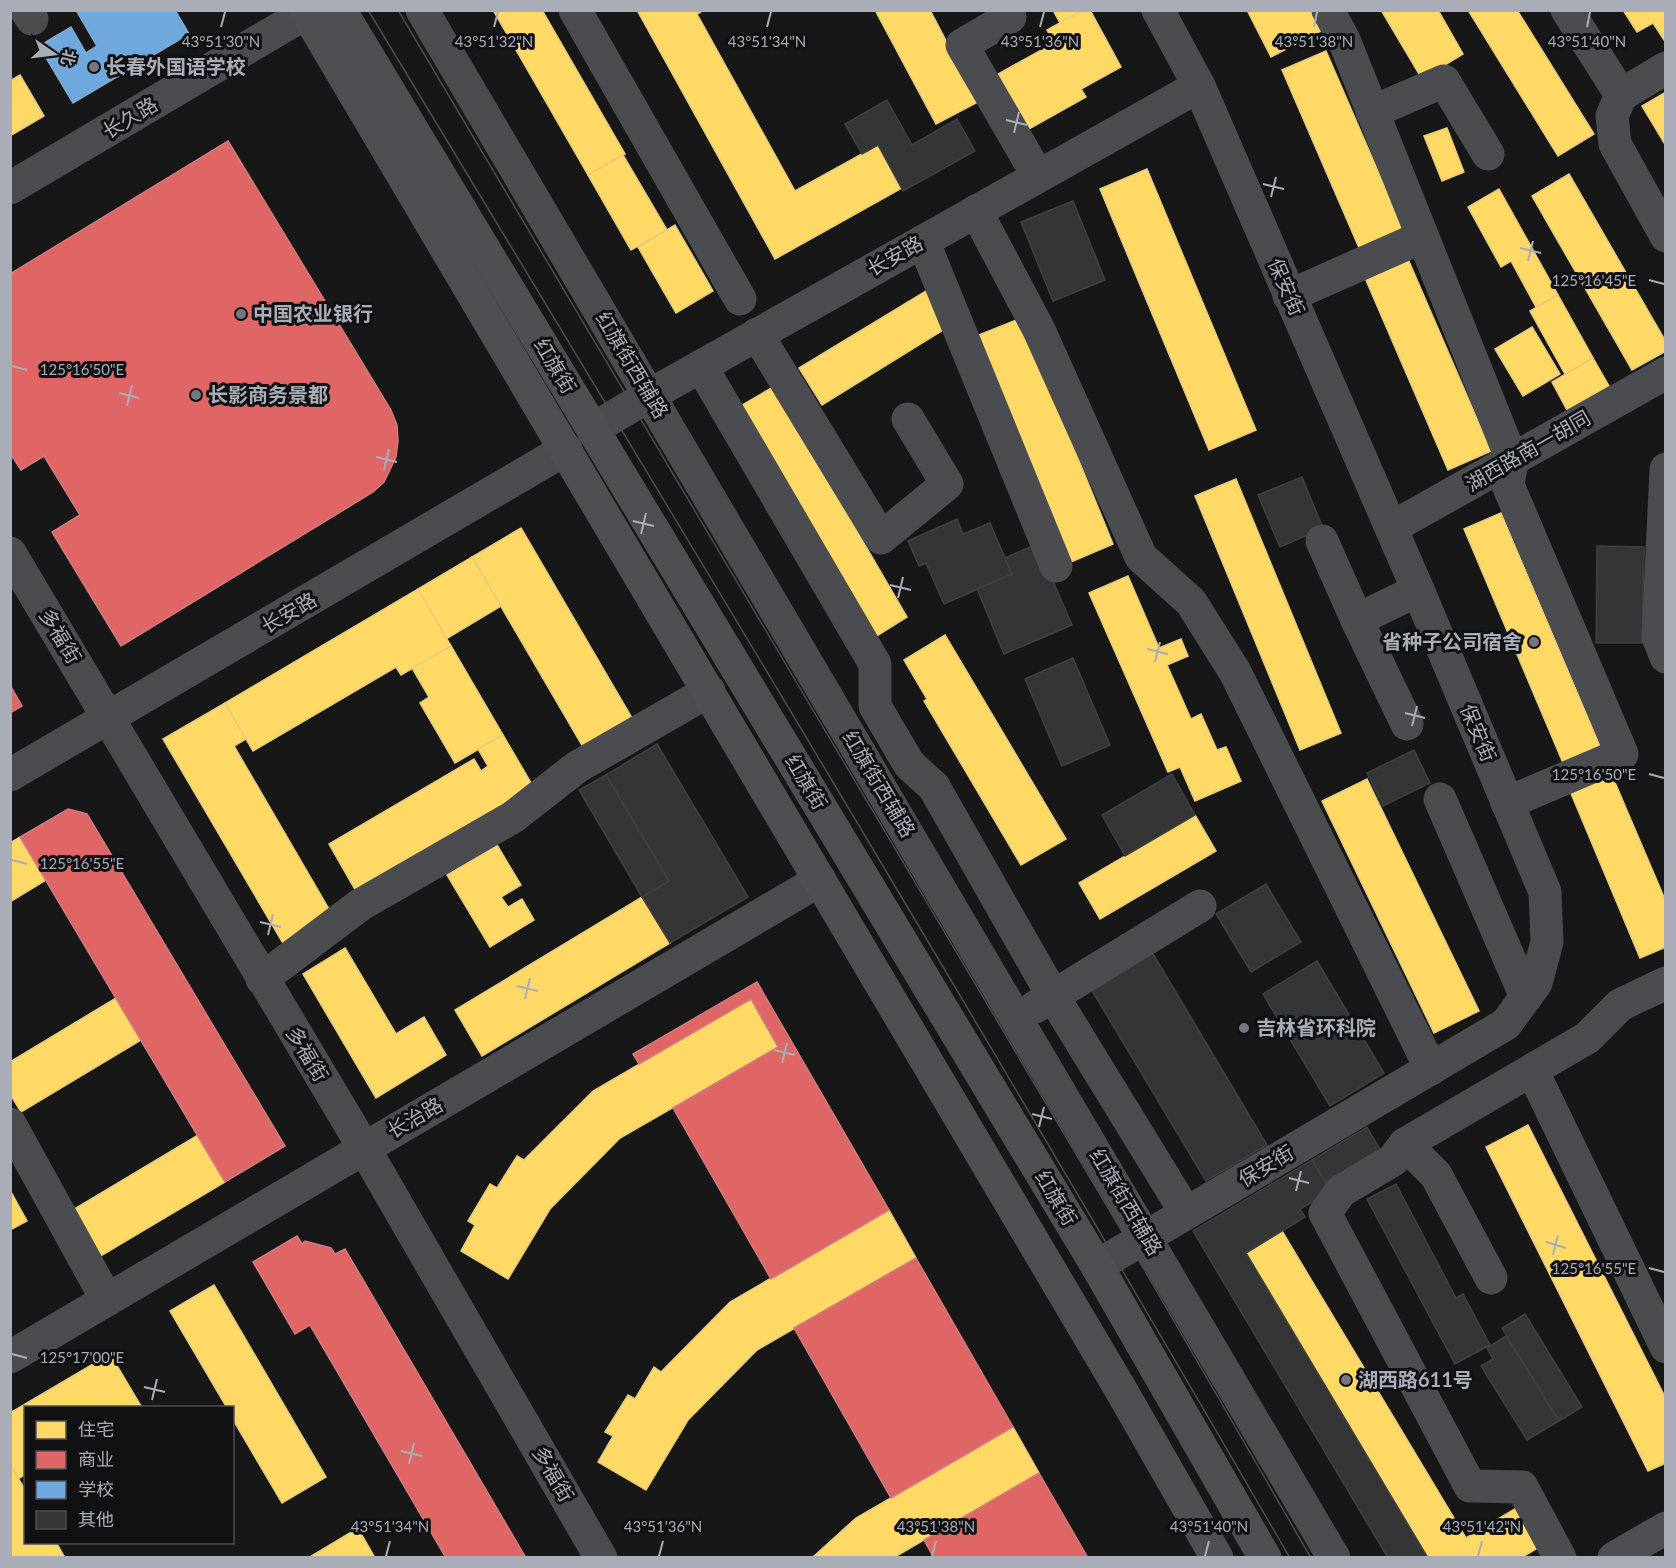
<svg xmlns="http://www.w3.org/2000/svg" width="1676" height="1568" viewBox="0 0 1676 1568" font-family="Lato,'Noto Sans SC',sans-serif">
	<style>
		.homes { fill: #ffd966; stroke: #e5cc7f; stroke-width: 1.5 }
		.shops { fill: #e06666; stroke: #cf7b7f; stroke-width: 1.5 }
		.schools { fill: #6fa8dc; stroke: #80aad1; stroke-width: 1.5 }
		.building { fill: #353536; stroke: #3f4043; stroke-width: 1.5 }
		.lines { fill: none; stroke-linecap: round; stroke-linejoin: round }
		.minor { stroke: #4b4c50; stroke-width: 33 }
		.major { stroke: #4d4f52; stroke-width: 33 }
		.tram { stroke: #4b4c4f; stroke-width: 1.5 }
		.ticks { fill: none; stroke: #a8adb8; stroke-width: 2 }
		.poi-dot { fill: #757880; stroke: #111113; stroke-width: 2 }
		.labels { text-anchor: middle; stroke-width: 6; stroke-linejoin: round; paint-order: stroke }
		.poi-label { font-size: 20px; font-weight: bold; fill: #a8adb8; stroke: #111113; text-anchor: start }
		.street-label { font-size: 20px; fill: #a8adb8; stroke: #111113 }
		.ticks-label { font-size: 15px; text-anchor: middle; fill: #a8adb8; stroke: #111113; stroke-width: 6; stroke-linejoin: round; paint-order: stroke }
	</style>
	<rect width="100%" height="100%" fill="#171717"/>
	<g class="homes">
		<polygon points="493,10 542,10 625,154 588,175"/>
		<polygon points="637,10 704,10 697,14 795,191 878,145 902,188 775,259"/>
		<polygon points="875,10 930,10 978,102 936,124"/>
		<polygon points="1053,10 1083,10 1060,23"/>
		<polygon points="1083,10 1090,10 1121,67 1081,89 1086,97 1029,129 998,74 1054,43 1047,30"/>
		<polygon points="1247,10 1310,10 1321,31 1271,57"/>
		<polygon points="1381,10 1438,10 1463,54 1422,79"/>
		<polygon points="1468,10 1517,10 1594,134 1558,156"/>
		<polygon points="1623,10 1666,10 1666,43 1653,23 1637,32"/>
		<polygon points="1326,51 1404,231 1360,250 1282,70"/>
		<polygon points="20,75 44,116 10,136 10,81"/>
		<polygon points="1666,92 1666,146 1642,106"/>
		<polygon points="1447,128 1464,172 1442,181 1424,136"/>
		<polygon points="623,155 667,230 631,250 588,175"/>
		<polygon points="1147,169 1256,430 1209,450 1100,189"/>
		<polygon points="1569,174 1666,342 1666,351 1632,370 1532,196"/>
		<polygon points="1499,189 1558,295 1536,307 1511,261 1501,267 1468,207"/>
		<polygon points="675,225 713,291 676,313 638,247"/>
		<polygon points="1408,259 1491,451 1448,470 1365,278"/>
		<polygon points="926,291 948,327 822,405 799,368"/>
		<polygon points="1558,295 1593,358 1565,374 1530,311"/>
		<polygon points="1021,318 1113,544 1071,562 979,335"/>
		<polygon points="1532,327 1560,374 1523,396 1495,349"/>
		<polygon points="1593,358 1609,386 1567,410 1552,382"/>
		<polygon points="773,387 907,617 872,639 737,408"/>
		<polygon points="1236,479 1341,733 1300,750 1195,496"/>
		<polygon points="1501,513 1604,755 1566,770 1464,529"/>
		<polygon points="521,528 632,718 583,747 472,557"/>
		<polygon points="472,557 501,606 446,639 418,589"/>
		<polygon points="1128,576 1159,648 1181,639 1188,656 1167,665 1191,719 1201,714 1217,750 1226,747 1241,781 1195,801 1180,767 1168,772 1089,593"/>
		<polygon points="418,589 451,646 401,675 396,667 253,751 225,703"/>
		<polygon points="945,635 1066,839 1021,865 924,701 927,699 904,660"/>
		<polygon points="451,646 503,735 455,763 420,703 429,697 412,668"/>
		<polygon points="225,703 246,739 234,746 333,916 284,945 163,739"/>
		<polygon points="503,735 534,788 357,893 329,844 474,759 481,771 488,766 478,749"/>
		<polygon points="1608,766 1666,902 1666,947 1640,958 1567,784"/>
		<polygon points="1367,779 1479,1011 1434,1033 1322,801"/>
		<polygon points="1195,815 1216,851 1100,919 1079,883"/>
		<polygon points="20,837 46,880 10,902 10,843"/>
		<polygon points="497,845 521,885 501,897 508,907 522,899 534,920 490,947 447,875"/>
		<polygon points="642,897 670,943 482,1056 455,1010"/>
		<polygon points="345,948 396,1034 424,1017 446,1055 376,1098 303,974"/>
		<polygon points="116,998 141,1040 21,1112 10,1094 10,1062"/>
		<polygon points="751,999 778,1047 620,1138 550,1209 508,1279 461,1251 475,1225 468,1221 490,1184 497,1188 517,1156 524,1160 593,1091"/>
		<polygon points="1528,1125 1666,1399 1666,1463 1648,1471 1486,1147"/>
		<polygon points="198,1135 225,1182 99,1257 71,1211"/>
		<polygon points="10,1190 27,1221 10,1230"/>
		<polygon points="889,1210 916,1258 757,1350 688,1420 646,1490 598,1462 613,1436 605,1432 628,1395 635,1399 654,1367 661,1372 730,1302"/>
		<polygon points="1282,1231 1466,1538 1518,1507 1541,1546 1521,1558 1428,1558 1246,1253"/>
		<polygon points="214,1285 326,1477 282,1503 232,1418 232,1408 227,1408 170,1311"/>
		<polygon points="110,1354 141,1406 26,1408 26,1474 18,1479 10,1465 10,1413"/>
		<polygon points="1013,1427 1039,1473 893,1558 812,1558 856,1518"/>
		<polygon points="10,1465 26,1491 26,1542 56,1542 65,1558 10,1558"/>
		<polygon points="358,1528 375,1558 308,1558"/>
	</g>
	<g class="shops">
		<polygon points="228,141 391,410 397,425 398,441 396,457 384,482 373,492 121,646 52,532 80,515 44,456 21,470 10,453 10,274"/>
		<polygon points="10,685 22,706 10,713"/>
		<polygon points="68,809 87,814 285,1146 225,1182 20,837"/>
		<polygon points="757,982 889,1210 771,1279 673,1108 778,1047 751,999 639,1064 633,1054"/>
		<polygon points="297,1236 302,1244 305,1241 331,1248 335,1254 345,1249 526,1558 446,1558 310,1325 295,1334 253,1262"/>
		<polygon points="916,1258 1013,1427 891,1498 794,1328"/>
		<polygon points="1039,1473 1088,1558 934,1558 924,1540"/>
	</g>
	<polygon class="schools" points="76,10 175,10 189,34 73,103 39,46 71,27 86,53 97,46"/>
	<g class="building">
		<polygon points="887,100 912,145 957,119 975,151 903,191 878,145 862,154 845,124"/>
		<polygon points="1073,201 1105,280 1053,301 1021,222"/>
		<polygon points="1302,477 1323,528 1280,547 1258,495"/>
		<polygon points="957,519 963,534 990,523 1012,574 944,604 926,563 919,566 908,541"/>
		<polygon points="1037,544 1072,625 1004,654 977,589 1012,574 1005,558"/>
		<polygon points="1597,546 1644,547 1642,643 1596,643"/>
		<polygon points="1073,658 1110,745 1062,766 1025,679"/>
		<polygon points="657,744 748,897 670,943 642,897 669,881 606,775"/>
		<polygon points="1414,750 1430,783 1383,806 1367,773"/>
		<polygon points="1172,774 1195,815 1125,856 1102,815"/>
		<polygon points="606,775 669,881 642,897 579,790"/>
		<polygon points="1266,884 1301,942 1251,972 1216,914"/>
		<polygon points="1152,952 1267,1145 1206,1181 1091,989"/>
		<polygon points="1317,961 1384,1073 1330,1106 1263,994"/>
		<polygon points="1367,1127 1383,1155 1329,1187 1312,1160"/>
		<polygon points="1312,1160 1331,1191 1300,1209 1305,1217 1246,1253 1428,1558 1388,1558 1193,1231"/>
		<polygon points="1396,1184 1456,1298 1463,1294 1490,1345 1455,1364 1367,1199"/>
		<polygon points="1525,1314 1582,1407 1559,1421 1502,1328"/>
		<polygon points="1506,1336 1559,1421 1527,1440 1481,1366 1493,1359 1487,1348"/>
	</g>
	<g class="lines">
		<g class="minor">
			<polyline points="26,10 32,19"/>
			<polyline points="422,10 1334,1558"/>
			<polyline points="575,10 740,299"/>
			<polyline points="1007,10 1010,17 962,45 1038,176"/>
			<polyline points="1328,10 1344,40 1512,460 1508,485 1622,754 1507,803"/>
			<polyline points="1567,10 1621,95 1612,116 1615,144 1666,236"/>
			<polyline points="1621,95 1666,68"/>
			<polyline points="1372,112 1444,81 1488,154"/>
			<polyline points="10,188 311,10"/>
			<polyline points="976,211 1039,330 1141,557 1191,602 1235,672 1431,1069"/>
			<polyline points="923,241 1056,566"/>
			<polyline points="1289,296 1422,237"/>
			<polyline points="757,334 881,538 947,484 908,419"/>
			<polyline points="701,366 875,664 875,706 909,764 934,787 1053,996 1186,1213"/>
			<polyline points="593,429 650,395 1199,86"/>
			<polyline points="1666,469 1658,637 1666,657"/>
			<polyline points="1391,528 1666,373"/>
			<polyline points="1322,541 1357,620"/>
			<polyline points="10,553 364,1148 601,1558"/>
			<polyline points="1407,724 1357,620 1418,590"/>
			<polyline points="10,775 566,449"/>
			<polyline points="1440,799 1526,997"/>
			<polyline points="262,979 360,905 513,817 577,767 709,691"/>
			<polyline points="1035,1007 1200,906"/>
			<polyline points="1532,1070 1666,1347"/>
			<polyline points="10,1124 107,1300"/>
			<polyline points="1405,1144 1436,1175 1491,1278"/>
			<polyline points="1097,1266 1506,1024 1536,983 1547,942 1545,892 1418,590 1199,86 1158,10"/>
			<polyline points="10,1357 820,880"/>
			<polyline points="1560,1558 1522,1487 1470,1486 1325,1213 1341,1191 1393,1160 1405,1144 1587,1038 1620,1005 1666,983"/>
		</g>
		<g class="major">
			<polyline points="305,10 1121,1390 1217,1558"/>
			<polyline points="340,10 1097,1266 1265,1558"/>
			<polyline points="1614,1558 1666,1528"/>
		</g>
		<g class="tram">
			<path d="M368,10C679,524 989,1038 1290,1558"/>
			<polyline points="398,10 1130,1245 1311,1558"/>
		</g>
	</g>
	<path class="ticks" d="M221,27L225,12M494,27L498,12M767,27L771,12M1040,27L1044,12M1314,27L1317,12M1587,27L1590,12M1006,120L1027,125M1014,133L1019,112M1263,184L1284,189M1271,197L1276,177M1520,248L1541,253M1528,261L1533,241M1649,280L1664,284M12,366L27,370M119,393L139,398M127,406L132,385M376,457L397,462M384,470L389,449M633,521L654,526M641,534L646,513M890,585L911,590M898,598L903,577M1147,649L1168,654M1155,662L1160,642M1405,713L1425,718M1412,726L1417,706M1649,774L1664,778M12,860L27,864M260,922L281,927M268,935L273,914M517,986L538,991M525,999L530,978M774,1050L795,1055M782,1063L787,1043M1032,1114L1052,1119M1039,1127L1044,1107M1289,1178L1309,1183M1296,1191L1301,1171M1546,1242L1566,1248M1553,1255L1558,1235M1649,1268L1664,1272M12,1354L27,1358M144,1387L165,1392M152,1400L157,1379M401,1451L422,1456M409,1464L414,1443M386,1556L390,1541M659,1556L663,1541M932,1556L936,1541M1205,1556L1209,1541M1478,1556L1482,1541"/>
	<g class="poi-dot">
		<circle cx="94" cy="67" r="6"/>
		<circle cx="241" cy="314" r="6"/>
		<circle cx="196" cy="395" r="6"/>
		<circle cx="1534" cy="642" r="6"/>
		<circle cx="1244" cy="1028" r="6"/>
		<circle cx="1346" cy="1380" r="6"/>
	</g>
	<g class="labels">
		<g class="poi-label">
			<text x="106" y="74">长春外国语学校</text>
			<text x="253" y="321">中国农业银行</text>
			<text x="208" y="402">长影商务景都</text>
			<text x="1522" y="649" text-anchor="end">省种子公司宿舍</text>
			<text x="1256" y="1035">吉林省环科院</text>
			<text x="1358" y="1387">湖西路611号</text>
		</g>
		<g class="street-label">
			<text transform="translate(130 118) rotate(-31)" y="7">长久路</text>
			<text transform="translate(895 256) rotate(-29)" y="7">长安路</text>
			<text transform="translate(1286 287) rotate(66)" y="7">保安街</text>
			<text transform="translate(632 365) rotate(59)" y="7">红旗街西辅路</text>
			<text transform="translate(555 366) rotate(59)" y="7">红旗街</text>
			<text transform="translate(1528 451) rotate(-30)" y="7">湖西路南一胡同</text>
			<text transform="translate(289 613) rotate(-30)" y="7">长安路</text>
			<text transform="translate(60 636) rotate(59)" y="7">多福街</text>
			<text transform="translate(1478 733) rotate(67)" y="7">保安街</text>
			<text transform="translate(806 782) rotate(59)" y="7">红旗街</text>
			<text transform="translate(879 784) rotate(59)" y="7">红旗街西辅路</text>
			<text transform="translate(307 1054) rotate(59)" y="7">多福街</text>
			<text transform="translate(415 1118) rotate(-30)" y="7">长治路</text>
			<text transform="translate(1266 1166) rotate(-31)" y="7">保安街</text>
			<text transform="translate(1056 1198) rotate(59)" y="7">红旗街</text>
			<text transform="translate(1126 1202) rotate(59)" y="7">红旗街西辅路</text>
			<text transform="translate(553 1474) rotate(60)" y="7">多福街</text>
		</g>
	</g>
	<g class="ticks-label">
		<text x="221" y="47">43°51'30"N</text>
		<text x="494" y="47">43°51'32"N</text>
		<text x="767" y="47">43°51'34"N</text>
		<text x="1040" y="47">43°51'36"N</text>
		<text x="1314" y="47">43°51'38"N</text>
		<text x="1587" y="47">43°51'40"N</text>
		<text x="1594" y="286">125°16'45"E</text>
		<text x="82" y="375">125°16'50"E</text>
		<text x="1594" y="780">125°16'50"E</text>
		<text x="82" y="869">125°16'55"E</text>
		<text x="1594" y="1274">125°16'55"E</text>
		<text x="82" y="1363">125°17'00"E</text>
		<text x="390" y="1532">43°51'34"N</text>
		<text x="663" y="1532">43°51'36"N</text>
		<text x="936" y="1532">43°51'38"N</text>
		<text x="1209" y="1532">43°51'40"N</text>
		<text x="1482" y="1532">43°51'42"N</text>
	</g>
	<rect width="1676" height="1568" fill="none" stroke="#a8adb8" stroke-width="24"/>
	<rect x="24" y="1406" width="210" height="138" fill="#111113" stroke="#4d4f55" stroke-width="1.5"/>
	<rect x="36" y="1421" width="30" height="18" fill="#ffd966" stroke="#4d4f55" stroke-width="1.5"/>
	<text x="78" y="1436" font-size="18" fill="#a8adb8">住宅</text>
	<rect x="36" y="1451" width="30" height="18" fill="#e06666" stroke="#4d4f55" stroke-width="1.5"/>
	<text x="78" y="1466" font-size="18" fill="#a8adb8">商业</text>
	<rect x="36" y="1481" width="30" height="18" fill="#6fa8dc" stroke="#4d4f55" stroke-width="1.5"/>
	<text x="78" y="1496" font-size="18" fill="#a8adb8">学校</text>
	<rect x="36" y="1511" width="30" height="18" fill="#353536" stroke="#4d4f55" stroke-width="1.5"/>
	<text x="78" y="1526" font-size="18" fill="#a8adb8">其他</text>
	<g transform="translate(54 54) rotate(104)" stroke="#111113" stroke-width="4.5" paint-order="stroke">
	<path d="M0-4.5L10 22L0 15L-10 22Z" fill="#a8adb8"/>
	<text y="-9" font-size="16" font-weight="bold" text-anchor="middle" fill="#a8adb8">北</text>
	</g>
</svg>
